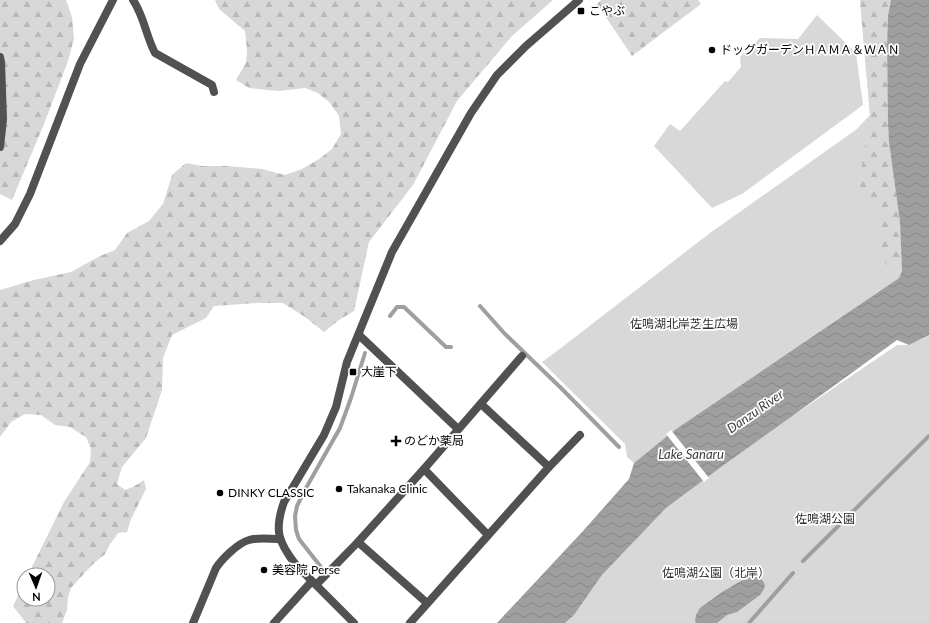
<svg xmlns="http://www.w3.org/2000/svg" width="929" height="623" viewBox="0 0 929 623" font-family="Lato,'Noto Sans JP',sans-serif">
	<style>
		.green { fill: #d8d8d8 }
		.forest { fill: url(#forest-firs) }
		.water { fill: url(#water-waves) }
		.pier { fill: #fff }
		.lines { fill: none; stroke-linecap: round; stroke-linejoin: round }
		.stream { stroke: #9f9f9f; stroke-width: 4 }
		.minor { stroke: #515151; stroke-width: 8 }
		.tertiary { stroke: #515151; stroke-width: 8 }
		.poi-dot { fill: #000; stroke: #fff; stroke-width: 1.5 }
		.labels { text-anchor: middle; stroke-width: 3.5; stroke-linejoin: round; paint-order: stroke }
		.poi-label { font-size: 12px; fill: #000; stroke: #fff; text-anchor: start }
		.park-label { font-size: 12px; fill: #2f2f2f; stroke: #fff }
		.water-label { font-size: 13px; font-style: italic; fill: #404040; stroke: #fff }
	</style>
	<defs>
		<pattern id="forest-firs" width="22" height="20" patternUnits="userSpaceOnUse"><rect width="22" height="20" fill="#d8d8d8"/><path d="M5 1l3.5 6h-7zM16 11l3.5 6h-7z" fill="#b8b8b8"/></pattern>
		<pattern id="water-waves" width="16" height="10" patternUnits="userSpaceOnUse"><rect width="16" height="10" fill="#9f9f9f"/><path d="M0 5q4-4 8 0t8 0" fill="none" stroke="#878787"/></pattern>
	</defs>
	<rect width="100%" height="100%" fill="#fff"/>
	<g class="green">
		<polygon points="860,0 891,0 888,16 887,46 888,123 889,142 900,222 902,271 899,278 676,429 634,463 627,457 625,444 542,362 557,351 710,233 857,129 870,115"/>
		<polygon points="817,15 856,53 863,105 742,194 712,208 654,146 670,124 680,131 725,81 728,82 741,67 740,57 760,38 798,39"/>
		<polygon points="929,335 929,623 565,623 574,615 602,575 666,508 728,462 791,417 897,345 909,345"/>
	</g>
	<g class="forest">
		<polygon points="0,0 66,0 72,17 74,39 68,61 44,124 12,200 0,194"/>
		<polygon points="215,0 553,0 512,36 457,101 413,185 369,242 354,311 339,320 324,332 305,317 283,303 257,303 214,306 206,318 172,335 163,358 162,390 146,438 122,467 117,484 125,490 133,487 144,480 146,489 131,519 127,532 118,533 109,546 105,554 92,565 71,588 68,597 67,610 62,623 26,623 13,606 24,584 24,599 48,599 48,575 28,575 64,502 90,462 91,449 86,437 70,427 55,425 41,415 25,414 11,422 0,437 0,290 34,280 71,272 100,256 115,250 127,233 149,221 163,204 172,175 186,163 202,166 227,166 262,169 285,175 302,169 319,159 332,149 341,134 339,116 330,103 318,93 305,88 279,91 267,90 249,88 236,80 246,63 247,50 245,31 219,9"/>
		<polygon points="601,0 698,0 701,4 632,56 597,4"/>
		<polygon points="860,0 891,0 888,16 887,46 888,123 889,142 900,222 901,253 892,271 882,259 880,212 859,184 870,115"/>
	</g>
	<g class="water">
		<polygon points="891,0 929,0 929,335 909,345 897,340 791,417 728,462 666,508 602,575 574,615 565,623 497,623 583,531 629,479 634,463 676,429 899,278 902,271 900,222 889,142 888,123 887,46 888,16"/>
		<polygon points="753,574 758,577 763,581 765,585 764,589 760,595 737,612 727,615 717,623 696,623 695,621 696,615 700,608 722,592"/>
	</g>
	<polygon class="pier" points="671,430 709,478 704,482 666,434"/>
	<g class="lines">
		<g class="stream">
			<polyline points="480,306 505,334 561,388 619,447"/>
			<polyline points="390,316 397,307 404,307 446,347 451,347"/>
			<polyline points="803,561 929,436"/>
			<polyline points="321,567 299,539 296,530 295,516 297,506 306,488 340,428 351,398 365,353"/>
			<polyline points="749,623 793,573"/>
		</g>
		<g class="minor">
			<path d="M133,0C144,16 146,36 155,53L212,85L214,92"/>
			<polyline points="0,57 1,62 3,119 0,147"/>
			<polyline points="0,241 15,224 30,194 80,64 113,0"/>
			<polyline points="359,335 458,429"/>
			<polyline points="481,404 549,467"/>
			<polyline points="424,469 488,535"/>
			<polyline points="358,542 427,603"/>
			<polyline points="316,585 358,542 424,469 522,356"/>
			<path d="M193,623L216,568C222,559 238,543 249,540C258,537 270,539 280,539"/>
			<polyline points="410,623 549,467 580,435"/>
		</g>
		<g class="tertiary">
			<polyline points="274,623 312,581"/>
			<path d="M354,623L296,565C278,542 274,530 284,502L324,435L336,407L347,362L392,252L471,113L497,75L526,46L579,0"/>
		</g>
	</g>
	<g class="poi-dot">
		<rect x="577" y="7" width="8" height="8" rx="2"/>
		<circle cx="712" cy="50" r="4"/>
		<rect x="349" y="368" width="8" height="8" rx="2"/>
		<path d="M394 435h4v4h4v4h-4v4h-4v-4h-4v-4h4z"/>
		<circle cx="339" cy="489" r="4"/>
		<circle cx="220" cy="493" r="4"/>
		<circle cx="264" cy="570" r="4"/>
	</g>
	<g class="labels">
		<g class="poi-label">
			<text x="589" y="15">こやぶ</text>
			<text x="720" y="54">ドッグガーデンＨＡＭＡ＆ＷＡＮ</text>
			<text x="361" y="376">大崖下</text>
			<text x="404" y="445">のどか薬局</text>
			<text x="347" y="493">Takanaka Clinic</text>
			<text x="228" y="497">DINKY CLASSIC</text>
			<text x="272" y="574">美容院 Perse</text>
		</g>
		<g class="park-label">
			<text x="684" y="328">佐鳴湖北岸芝生広場</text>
			<text x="825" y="523">佐鳴湖公園</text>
			<text x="716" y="577">佐鳴湖公園（北岸）</text>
		</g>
		<g class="water-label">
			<text transform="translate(755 411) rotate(-35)" y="5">Danzu River</text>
			<text x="691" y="459">Lake Sanaru</text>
		</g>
	</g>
	<g transform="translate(36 587) rotate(178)"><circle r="19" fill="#ffffff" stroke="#999999"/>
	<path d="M0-3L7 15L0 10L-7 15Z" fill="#000000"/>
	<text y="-6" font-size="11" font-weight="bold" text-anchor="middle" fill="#000000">N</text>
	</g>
</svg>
